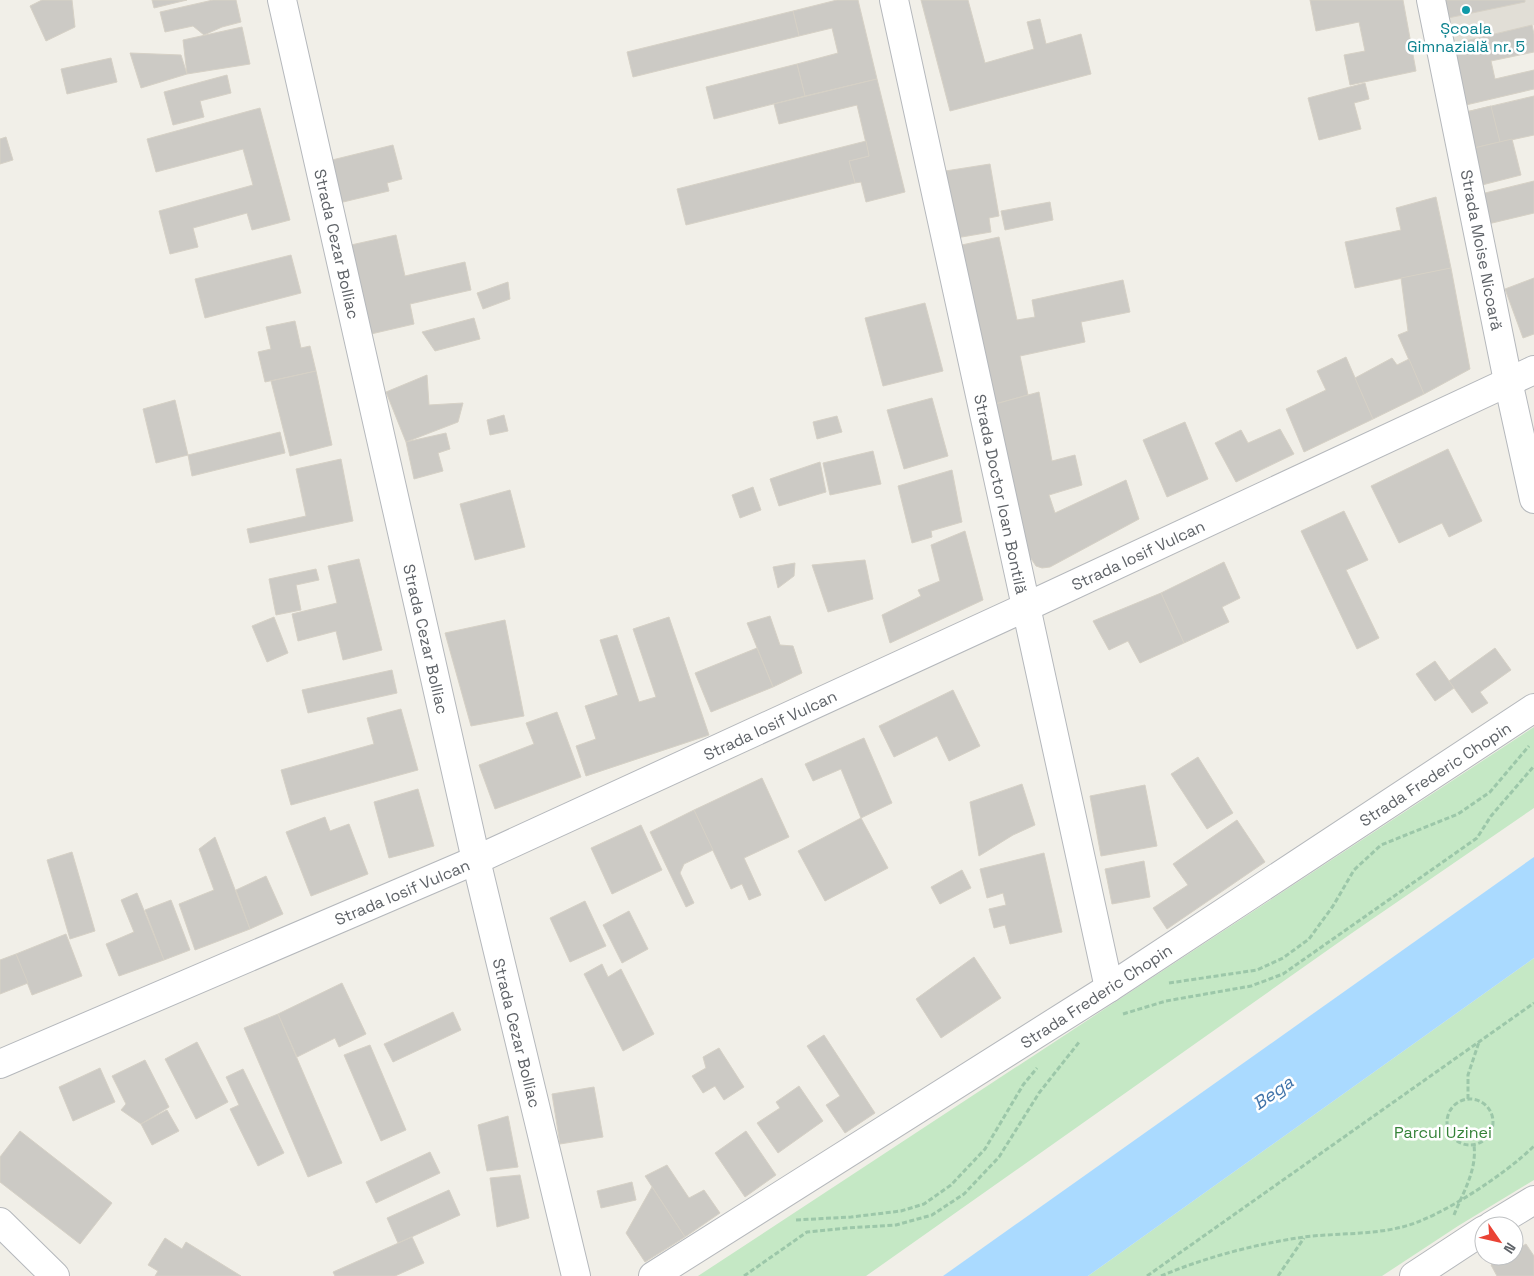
<svg xmlns="http://www.w3.org/2000/svg" width="1534" height="1276" viewBox="0 0 1534 1276" font-family="'Space Grotesk',sans-serif">
	<style>
		.education { fill: #e1ded6 }
		.green { fill: #c5e8c5 }
		.water { fill: #aadaff }
		.building { fill: #cccac5; stroke: #d6d1c6 }
		.lines { fill: none; stroke-linecap: round; stroke-linejoin: round }
		.minor-casing { stroke: #b5b8bc; stroke-width: 30 }
		.path { stroke: #9cc7a9; stroke-width: 3; stroke-dasharray: 5 2.5; stroke-linecap: butt }
		.minor { stroke: #fff; stroke-width: 28 }
		.culture-dot { fill: #0f9aa8; stroke: #fff; stroke-width: 2 }
		.labels { text-anchor: middle; stroke-width: 5; stroke-linejoin: round; paint-order: stroke }
		.culture-label { font-size: 16px; fill: #0d838f; stroke: #fff }
		.street-label { font-size: 16px; fill: #5f6368; stroke: #fff }
		.park-label { font-size: 16px; fill: #348238; stroke: #fff }
		.water-label { font-size: 18px; font-style: italic; fill: #4174aa; stroke: #fff }
	</style>
	<rect width="100%" height="100%" fill="#f1efe8"/>
	<polygon class="education" points="1444,0 1534,0 1534,25 1453,44"/>
	<g class="green">
		<polygon points="1534,727 1534,808 1352,933 866,1276 698,1276"/>
		<polygon points="1534,958 1534,1180 1458,1226 1382,1276 1088,1276"/>
	</g>
	<polygon class="water" points="1534,857 1534,958 1088,1276 943,1276"/>
	<g class="building">
		<polygon points="42,0 72,0 75,27 46,41 30,6"/>
		<polygon points="152,0 187,0 154,8"/>
		<polygon points="213,0 236,0 241,22 222,27 204,35 193,26 165,32 160,12"/>
		<polygon points="837,0 858,0 877,79 805,96 797,64 838,53 832,28 799,36 793,11"/>
		<polygon points="921,0 968,0 985,63 1034,49 1027,22 1040,19 1046,44 1081,34 1091,74 950,111"/>
		<polygon points="1310,0 1403,0 1416,71 1350,85 1344,55 1365,51 1359,22 1316,31"/>
		<polygon points="1444,0 1525,0 1525,2 1448,18"/>
		<polygon points="793,11 799,36 633,77 627,52"/>
		<polygon points="1532,25 1534,34 1534,52 1491,61 1495,79 1534,70 1534,89 1466,105 1453,44"/>
		<polygon points="242,27 250,64 187,74 183,40"/>
		<polygon points="130,53 181,55 187,74 141,88"/>
		<polygon points="111,58 117,82 67,94 61,69"/>
		<polygon points="797,64 805,96 714,119 706,87"/>
		<polygon points="227,75 231,93 200,101 204,117 173,125 164,92"/>
		<polygon points="877,79 905,192 866,202 861,182 855,183 849,161 869,156 857,105 779,124 774,104"/>
		<polygon points="1365,83 1369,99 1354,103 1361,129 1319,140 1308,98"/>
		<polygon points="1534,96 1534,135 1474,148 1466,112"/>
		<polygon points="1491,106 1500,142 1474,148 1466,112"/>
		<polygon points="260,108 290,220 252,230 247,213 193,228 198,247 170,254 159,211 253,185 243,149 156,172 147,139"/>
		<polygon points="6,137 13,160 0,164 0,139"/>
		<polygon points="1512,139 1521,175 1482,185 1474,148"/>
		<polygon points="866,141 869,156 849,161 855,183 686,225 677,189"/>
		<polygon points="393,145 402,179 387,183 389,191 339,203 328,161"/>
		<polygon points="990,164 999,216 989,218 991,232 950,239 939,172"/>
		<polygon points="1534,181 1534,213 1488,224 1481,194"/>
		<polygon points="1436,197 1451,268 1355,288 1345,242 1401,230 1396,208"/>
		<polygon points="1050,202 1053,220 1005,230 1001,211"/>
		<polygon points="396,235 405,276 465,262 471,290 410,304 414,324 371,334 351,245"/>
		<polygon points="999,237 1017,320 1035,317 1032,300 1123,280 1130,312 1081,322 1085,342 1020,356 1028,395 988,406 957,246"/>
		<polygon points="291,255 301,293 205,318 195,279"/>
		<polygon points="1451,268 1470,369 1424,394 1398,335 1408,331 1401,278"/>
		<polygon points="1534,278 1534,334 1523,338 1505,289"/>
		<polygon points="508,282 510,299 483,309 477,293"/>
		<polygon points="925,303 943,371 883,386 865,318"/>
		<polygon points="474,318 480,339 435,351 422,332"/>
		<polygon points="295,321 301,348 310,346 316,371 265,382 258,352 271,349 266,327"/>
		<polygon points="1346,357 1373,419 1304,452 1286,409 1326,390 1317,371"/>
		<polygon points="1392,358 1397,365 1409,359 1424,394 1373,419 1355,378"/>
		<polygon points="316,371 332,445 290,456 271,381"/>
		<polygon points="427,375 429,405 463,403 458,422 406,442 386,392"/>
		<polygon points="1039,392 1052,461 1075,455 1082,485 1049,495 1055,513 1126,480 1139,519 1050,567 1042,568 1036,566 1028,554 988,406"/>
		<polygon points="932,398 948,456 904,469 887,410"/>
		<polygon points="175,400 188,455 156,463 143,409"/>
		<polygon points="504,415 508,431 490,435 487,420"/>
		<polygon points="837,416 842,432 817,439 813,422"/>
		<polygon points="1185,422 1208,479 1167,497 1143,440"/>
		<polygon points="1280,429 1294,454 1236,482 1215,443 1241,430 1248,443"/>
		<polygon points="280,432 285,453 192,476 188,455"/>
		<polygon points="446,433 450,449 438,453 443,471 414,479 406,442"/>
		<polygon points="1448,449 1482,521 1449,537 1442,523 1399,543 1371,486"/>
		<polygon points="873,451 881,484 830,495 823,463"/>
		<polygon points="341,459 353,521 250,543 247,529 306,516 296,469"/>
		<polygon points="820,462 826,492 779,506 770,479"/>
		<polygon points="952,470 962,522 931,531 932,537 912,543 898,486"/>
		<polygon points="753,487 761,510 740,518 732,495"/>
		<polygon points="510,490 525,547 475,560 460,504"/>
		<polygon points="1344,511 1368,560 1346,570 1379,638 1357,649 1301,531"/>
		<polygon points="965,531 983,600 890,643 882,615 921,596 918,590 940,581 931,545"/>
		<polygon points="359,559 382,650 343,660 336,631 298,641 292,614 337,603 328,566"/>
		<polygon points="865,560 873,599 828,612 812,565"/>
		<polygon points="1224,562 1240,598 1222,607 1229,622 1184,643 1161,593"/>
		<polygon points="795,563 794,576 778,588 773,567"/>
		<polygon points="316,569 319,580 296,585 301,610 276,615 269,579"/>
		<polygon points="1161,593 1184,643 1140,663 1128,641 1109,650 1093,621"/>
		<polygon points="770,616 780,645 793,646 802,673 773,687 747,623"/>
		<polygon points="274,617 288,653 267,662 252,626"/>
		<polygon points="669,617 709,735 586,776 576,746 596,739 585,706 618,695 600,640 617,635 639,702 656,697 633,629"/>
		<polygon points="505,620 524,716 471,726 445,633"/>
		<polygon points="757,648 773,687 711,712 695,673"/>
		<polygon points="1495,648 1511,670 1480,692 1488,703 1472,713 1449,681"/>
		<polygon points="1435,661 1454,688 1435,701 1416,674"/>
		<polygon points="392,670 397,693 308,713 302,690"/>
		<polygon points="953,690 980,746 949,761 937,736 894,757 879,726"/>
		<polygon points="401,709 418,770 291,805 281,770 374,744 367,718"/>
		<polygon points="557,712 581,777 495,809 479,765 534,744 526,723"/>
		<polygon points="864,738 892,803 861,818 841,769 813,781 805,764"/>
		<polygon points="1198,757 1233,813 1207,829 1171,774"/>
		<polygon points="762,778 789,837 744,858 761,895 749,900 742,884 731,889 694,810"/>
		<polygon points="1022,784 1035,825 1013,835 979,856 970,802"/>
		<polygon points="1145,785 1157,846 1101,856 1090,796"/>
		<polygon points="418,789 434,846 389,858 374,802"/>
		<polygon points="694,810 713,850 684,864 680,873 694,903 686,907 650,832"/>
		<polygon points="325,817 330,831 349,824 368,874 311,896 286,832"/>
		<polygon points="861,818 888,868 825,901 798,851"/>
		<polygon points="1237,820 1265,862 1167,929 1153,908 1188,885 1173,864"/>
		<polygon points="641,825 662,870 612,894 591,848"/>
		<polygon points="215,837 250,929 195,950 179,904 214,890 199,849"/>
		<polygon points="72,852 95,931 70,939 47,860"/>
		<polygon points="1044,853 1062,932 1010,944 1005,925 994,928 989,909 1006,905 1003,893 987,898 980,869"/>
		<polygon points="1144,861 1150,897 1112,904 1105,869"/>
		<polygon points="962,870 971,888 940,904 931,887"/>
		<polygon points="266,876 283,914 250,929 236,890"/>
		<polygon points="137,893 164,960 119,976 106,944 134,932 121,900"/>
		<polygon points="171,900 190,950 164,960 145,910"/>
		<polygon points="585,901 606,946 570,962 550,918"/>
		<polygon points="629,911 648,949 622,963 603,925"/>
		<polygon points="66,934 82,976 32,995 16,954"/>
		<polygon points="16,954 28,983 0,994 0,960"/>
		<polygon points="974,957 1001,998 941,1038 916,999"/>
		<polygon points="602,964 608,977 621,969 654,1034 623,1051 584,974"/>
		<polygon points="342,983 366,1034 339,1047 335,1038 297,1057 278,1014"/>
		<polygon points="453,1012 461,1030 393,1062 384,1044"/>
		<polygon points="278,1014 342,1163 308,1177 244,1028"/>
		<polygon points="824,1035 875,1113 845,1133 826,1105 840,1096 807,1046"/>
		<polygon points="197,1042 228,1102 196,1119 165,1059"/>
		<polygon points="370,1045 406,1130 381,1141 344,1055"/>
		<polygon points="719,1048 744,1087 724,1100 715,1086 703,1093 692,1076 706,1068 703,1057"/>
		<polygon points="145,1060 169,1107 141,1124 121,1110 126,1104 112,1076"/>
		<polygon points="100,1068 115,1102 73,1121 59,1087"/>
		<polygon points="243,1069 284,1153 258,1166 230,1109 239,1105 226,1077"/>
		<polygon points="799,1086 823,1121 778,1153 757,1123 780,1108 776,1102"/>
		<polygon points="594,1087 603,1137 560,1144 552,1094"/>
		<polygon points="167,1110 179,1131 152,1145 141,1124"/>
		<polygon points="508,1116 518,1167 487,1171 478,1125"/>
		<polygon points="20,1131 112,1203 80,1244 0,1182 0,1157"/>
		<polygon points="746,1131 776,1175 745,1197 715,1153"/>
		<polygon points="430,1152 440,1173 376,1203 366,1182"/>
		<polygon points="667,1165 689,1198 704,1190 720,1213 685,1237 645,1176"/>
		<polygon points="520,1175 529,1218 497,1227 490,1178"/>
		<polygon points="632,1182 636,1200 601,1208 597,1191"/>
		<polygon points="652,1187 685,1237 645,1262 626,1233"/>
		<polygon points="449,1190 460,1215 398,1243 387,1218"/>
		<polygon points="412,1237 424,1263 395,1276 335,1276 333,1272"/>
		<polygon points="165,1238 182,1249 186,1242 241,1276 155,1276 158,1271 148,1265"/>
		<polygon points="1526,1244 1534,1256 1534,1276 1497,1276 1491,1265 1506,1256 1514,1256 1514,1251"/>
	</g>
	<g class="lines">
		<g class="minor-casing">
			<g id="minor">
				<polyline points="282,0 476,860 576,1276"/>
				<polyline points="894,0 1109,988"/>
				<polyline points="1431,0 1508,381 1534,499"/>
				<polyline points="0,1064 476,860 1026,607 1534,370"/>
				<polyline points="0,1222 55,1276"/>
				<polyline points="1491,1226 1534,1200"/>
				<polyline points="653,1276 1109,988 1534,708"/>
				<polyline points="1414,1276 1484,1230"/>
			</g>
		</g>
		<g class="path">
			<polyline points="1169,983 1257,970 1283,958 1309,939 1333,906 1354,870 1381,845 1458,814 1490,792 1529,746"/>
			<polyline points="1123,1014 1166,1001 1251,986 1283,974 1477,838 1491,816 1534,766"/>
			<circle cx="1470" cy="1122" r="23"/>
			<polyline points="1468,1099 1468,1075 1479,1042"/>
			<path d="M1454,1215C1463,1192 1477,1171 1474,1145"/>
			<polyline points="796,1220 851,1217 901,1211 924,1204 951,1185 985,1149 1023,1085 1037,1068"/>
			<polyline points="744,1276 807,1232 847,1228 896,1225 932,1215 964,1194 999,1157 1039,1093 1080,1041"/>
			<polyline points="1147,1276 1534,1003"/>
			<path d="M1161,1276C1206,1257 1256,1244 1304,1237C1336,1233 1371,1235 1402,1227C1440,1218 1507,1173 1534,1146"/>
			<polyline points="1278,1276 1304,1238"/>
		</g>
		<use href="#minor" class="minor"/>
	</g>
	<circle class="culture-dot" cx="1466" cy="10" r="5"/>
	<g class="labels">
		<g class="culture-label">
			<text x="1466" y="34">Școala<tspan x="1466" dy="18">Gimnazială nr. 5</tspan></text>
		</g>
		<g class="street-label">
			<text transform="translate(337 244) rotate(77)" y="6">Strada Cezar Bolliac</text>
			<text transform="translate(1482 250) rotate(79)" y="6">Strada Moise Nicoară</text>
			<text transform="translate(1001 494) rotate(78)" y="6">Strada Doctor Ioan Bontilă</text>
			<text transform="translate(1138 555) rotate(-25)" y="6">Strada Iosif Vulcan</text>
			<text transform="translate(426 639) rotate(77)" y="6">Strada Cezar Bolliac</text>
			<text transform="translate(770 725) rotate(-25)" y="6">Strada Iosif Vulcan</text>
			<text transform="translate(1435 774) rotate(-33)" y="6">Strada Frederic Chopin</text>
			<text transform="translate(402 892) rotate(-23)" y="6">Strada Iosif Vulcan</text>
			<text transform="translate(1096 996) rotate(-33)" y="6">Strada Frederic Chopin</text>
			<text transform="translate(517 1033) rotate(76)" y="6">Strada Cezar Bolliac</text>
		</g>
		<g class="park-label">
			<text x="1443" y="1138">Parcul Uzinei</text>
		</g>
		<g class="water-label">
			<text transform="translate(1273 1093) rotate(-35)" y="6">Bega</text>
		</g>
	</g>
	<g transform="translate(1499 1241) rotate(124)"><circle r="24" fill="#ffffff" stroke="#bfc1c3"/>
	<path d="M0-4L9 19L0 12L-9 19Z" fill="#ea4335"/>
	<text y="-8" font-size="14" font-weight="bold" text-anchor="middle" fill="#5f6368">N</text>
	</g>
</svg>
